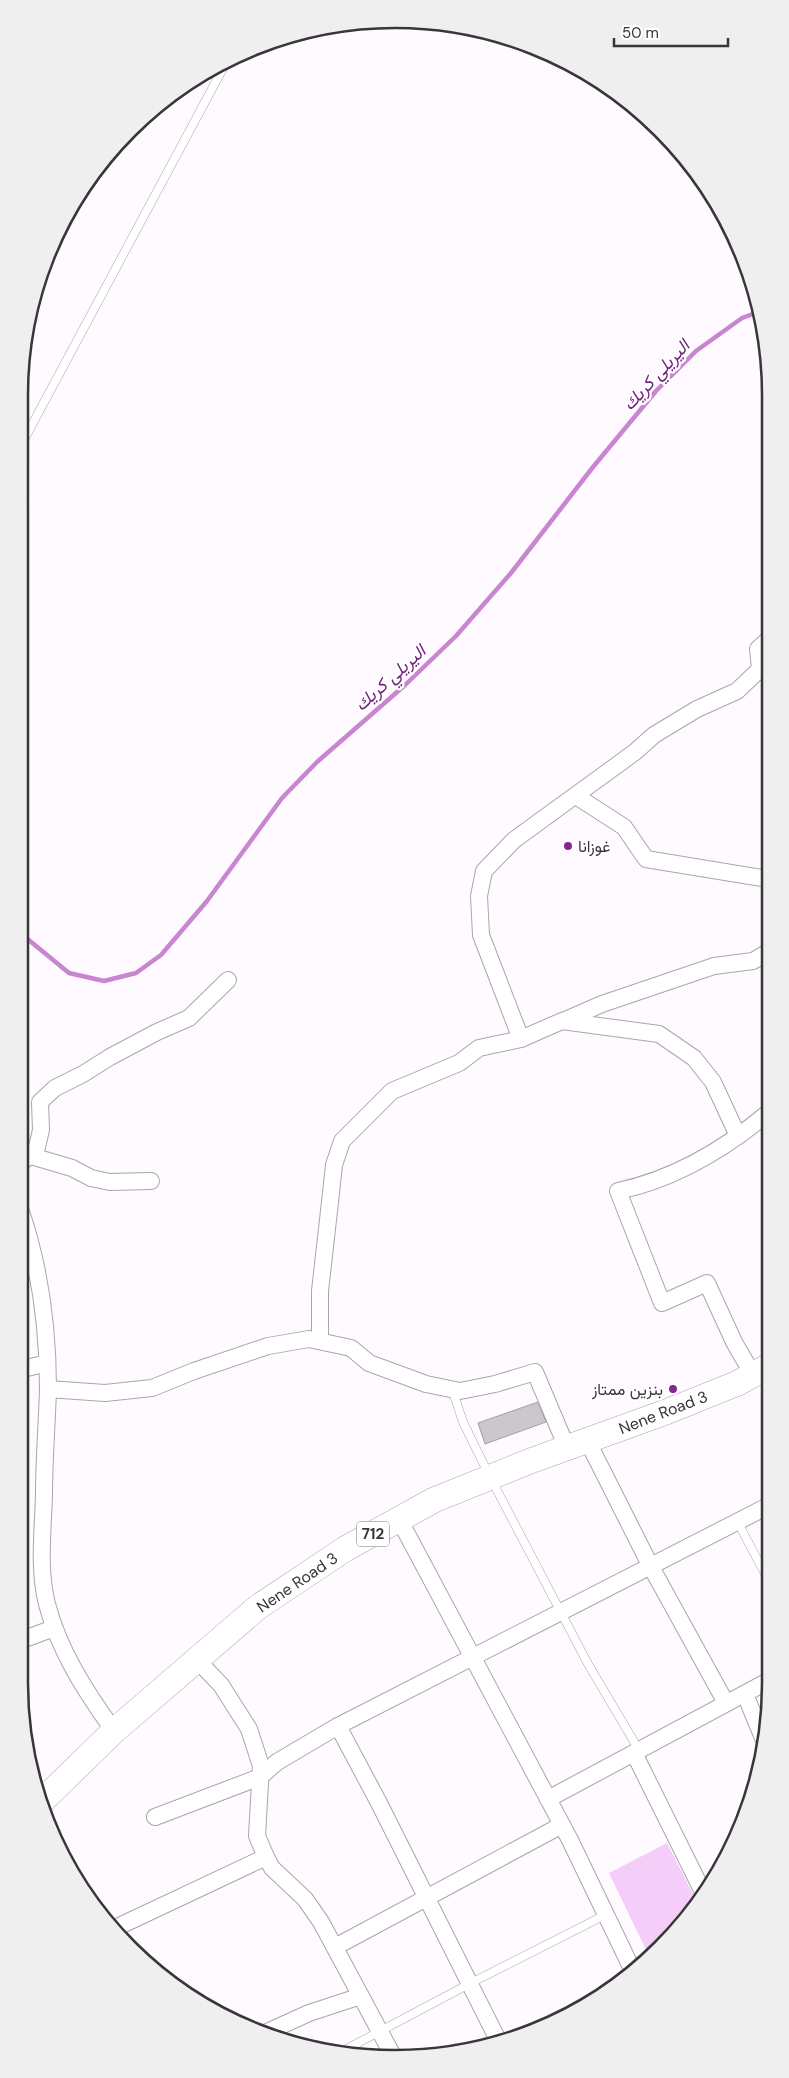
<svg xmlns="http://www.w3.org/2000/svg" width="789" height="2078" viewBox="0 0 789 2078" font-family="'DM Sans',Vazirmatn,sans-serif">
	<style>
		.green { fill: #f4cef8 }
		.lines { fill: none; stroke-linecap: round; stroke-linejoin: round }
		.stream { stroke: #c786cf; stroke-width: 4.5 }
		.building { fill: #cdc7cd; stroke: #a39ea4 }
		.service-casing { stroke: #aba5ab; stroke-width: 9 }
		.minor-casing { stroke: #aba5ab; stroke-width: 18 }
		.primary-casing { stroke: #aba5ab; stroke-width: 26 }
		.service { stroke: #fff; stroke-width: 8 }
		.minor { stroke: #fff; stroke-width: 16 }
		.primary { stroke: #fff; stroke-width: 25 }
		.poi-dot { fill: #842590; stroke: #fff; stroke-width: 2 }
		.labels { text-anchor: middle; stroke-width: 4.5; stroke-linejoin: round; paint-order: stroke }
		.shield { fill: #fff; stroke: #747274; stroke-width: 1 }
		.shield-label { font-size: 15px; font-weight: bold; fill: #383638 }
		.poi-label { font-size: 16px; fill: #383638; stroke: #fff; text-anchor: start }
		.street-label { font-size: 16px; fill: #383638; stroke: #fff }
		.water-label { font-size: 18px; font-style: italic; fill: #70227b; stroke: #fff }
		.rim { fill: none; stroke: #383638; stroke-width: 2.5 }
	</style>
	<rect width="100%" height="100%" fill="#fffaff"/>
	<polygon class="green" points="667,1843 698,1904 693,1912 648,1954 609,1873"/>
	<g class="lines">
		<polyline class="stream" points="19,932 69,973 104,981 136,973 161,955 207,901 282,798 317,762 404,686 456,636 511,573 593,467 656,391 696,351 742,318 758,312"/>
	</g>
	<polygon class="building" points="538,1402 546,1422 485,1444 478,1423"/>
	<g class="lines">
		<g class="service-casing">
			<g id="service">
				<polyline points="19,449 228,59"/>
				<polyline points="452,1389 463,1422 490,1477 588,1664 639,1750"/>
				<polyline points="737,1521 770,1583"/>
				<polyline points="337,2054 471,1983 605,1915"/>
			</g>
		</g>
		<g class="minor-casing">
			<g id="minor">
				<polyline points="576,796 624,827 646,859 768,879"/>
				<polyline points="563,1021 602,1004 714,966 753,961 768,952"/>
				<polyline points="521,1039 562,1021 659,1034 694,1058 713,1082 738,1136"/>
				<polyline points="21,1153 72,1168 91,1178 110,1182 151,1181"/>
				<polyline points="19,1164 36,1151 41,1130 40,1102 55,1088 83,1074 110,1057 157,1032 189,1018 228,980"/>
				<path d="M19,1206C40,1265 48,1326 48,1389C47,1424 44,1459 44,1495C43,1530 38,1569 47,1604C59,1651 86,1692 114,1731"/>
				<polyline points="320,1341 320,1291 330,1202 334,1165 342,1141 392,1091 459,1063 479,1048 521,1039 481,935 479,896 484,871 514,840 635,752 654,735 697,709 737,691 760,669 758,649 768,640"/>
				<polyline points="19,1370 47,1363"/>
				<path d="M753,1375L734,1342L707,1283L662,1303L618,1191C675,1179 725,1149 769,1112"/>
				<polyline points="48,1389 105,1393 152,1388 194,1371 268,1346 309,1339 351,1348 369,1363 426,1384 460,1391 495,1384 535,1372 567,1448"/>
				<polyline points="587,1440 650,1565 726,1703"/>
				<polyline points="399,1519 570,1840 632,1969"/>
				<polyline points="19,1641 54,1628"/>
				<polyline points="196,1659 221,1685 249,1729 261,1766 257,1836 266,1857 272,1868 305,1899 321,1922 392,2054"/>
				<polyline points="745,1694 763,1738"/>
				<polyline points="338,1726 379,1803 499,2042"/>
				<polyline points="634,1753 704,1894"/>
				<polyline points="548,1799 770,1680"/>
				<polyline points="155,1817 260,1777 277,1762 338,1726 770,1505"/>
				<polyline points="111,1930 266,1857"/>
				<polyline points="335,1947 562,1825"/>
				<polyline points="263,2034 309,2013 361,1996"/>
			</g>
		</g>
		<g class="primary-casing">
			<polyline id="primary" points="39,1804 114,1731 258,1607 345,1549 434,1500 533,1460 666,1412 738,1383 769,1366"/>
		</g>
		<use href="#service" class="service"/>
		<use href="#minor" class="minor"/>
		<use href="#primary" class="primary"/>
	</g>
	<g class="poi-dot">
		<circle cx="568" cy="846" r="5"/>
		<circle cx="673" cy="1389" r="5"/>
	</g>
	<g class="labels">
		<rect class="shield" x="357" y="1521.5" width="32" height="25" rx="4"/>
		<g class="shield-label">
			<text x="373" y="1539">712</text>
		</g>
		<g class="poi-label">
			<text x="578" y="852">غوزانا</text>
			<text x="663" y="1395" text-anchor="end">بنزين ممتاز</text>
		</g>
		<g class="street-label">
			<text transform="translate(663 1412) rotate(-21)" y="6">Nene Road 3</text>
			<text transform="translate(297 1582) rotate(-34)" y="6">Nene Road 3</text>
		</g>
		<g class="water-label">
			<text transform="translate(656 375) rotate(-47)" y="6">اليريلي كريك</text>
			<text transform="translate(390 678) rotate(-42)" y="6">اليريلي كريك</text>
		</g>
	</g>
	<path d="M0 0H789V2078H0ZM395 28H395A367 367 0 0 1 762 395V1683A367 367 0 0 1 395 2050H395A367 367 0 0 1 28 1683V395A367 367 0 0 1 395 28Z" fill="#efefef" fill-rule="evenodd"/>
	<path class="rim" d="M395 28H395A367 367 0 0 1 762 395V1683A367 367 0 0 1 395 2050H395A367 367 0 0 1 28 1683V395A367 367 0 0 1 395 28Z"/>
	<path d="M614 38v8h114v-8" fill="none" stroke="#383638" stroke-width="2.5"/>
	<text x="622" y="38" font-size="15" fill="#383638" stroke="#ffffff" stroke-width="4" paint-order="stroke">50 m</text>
</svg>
